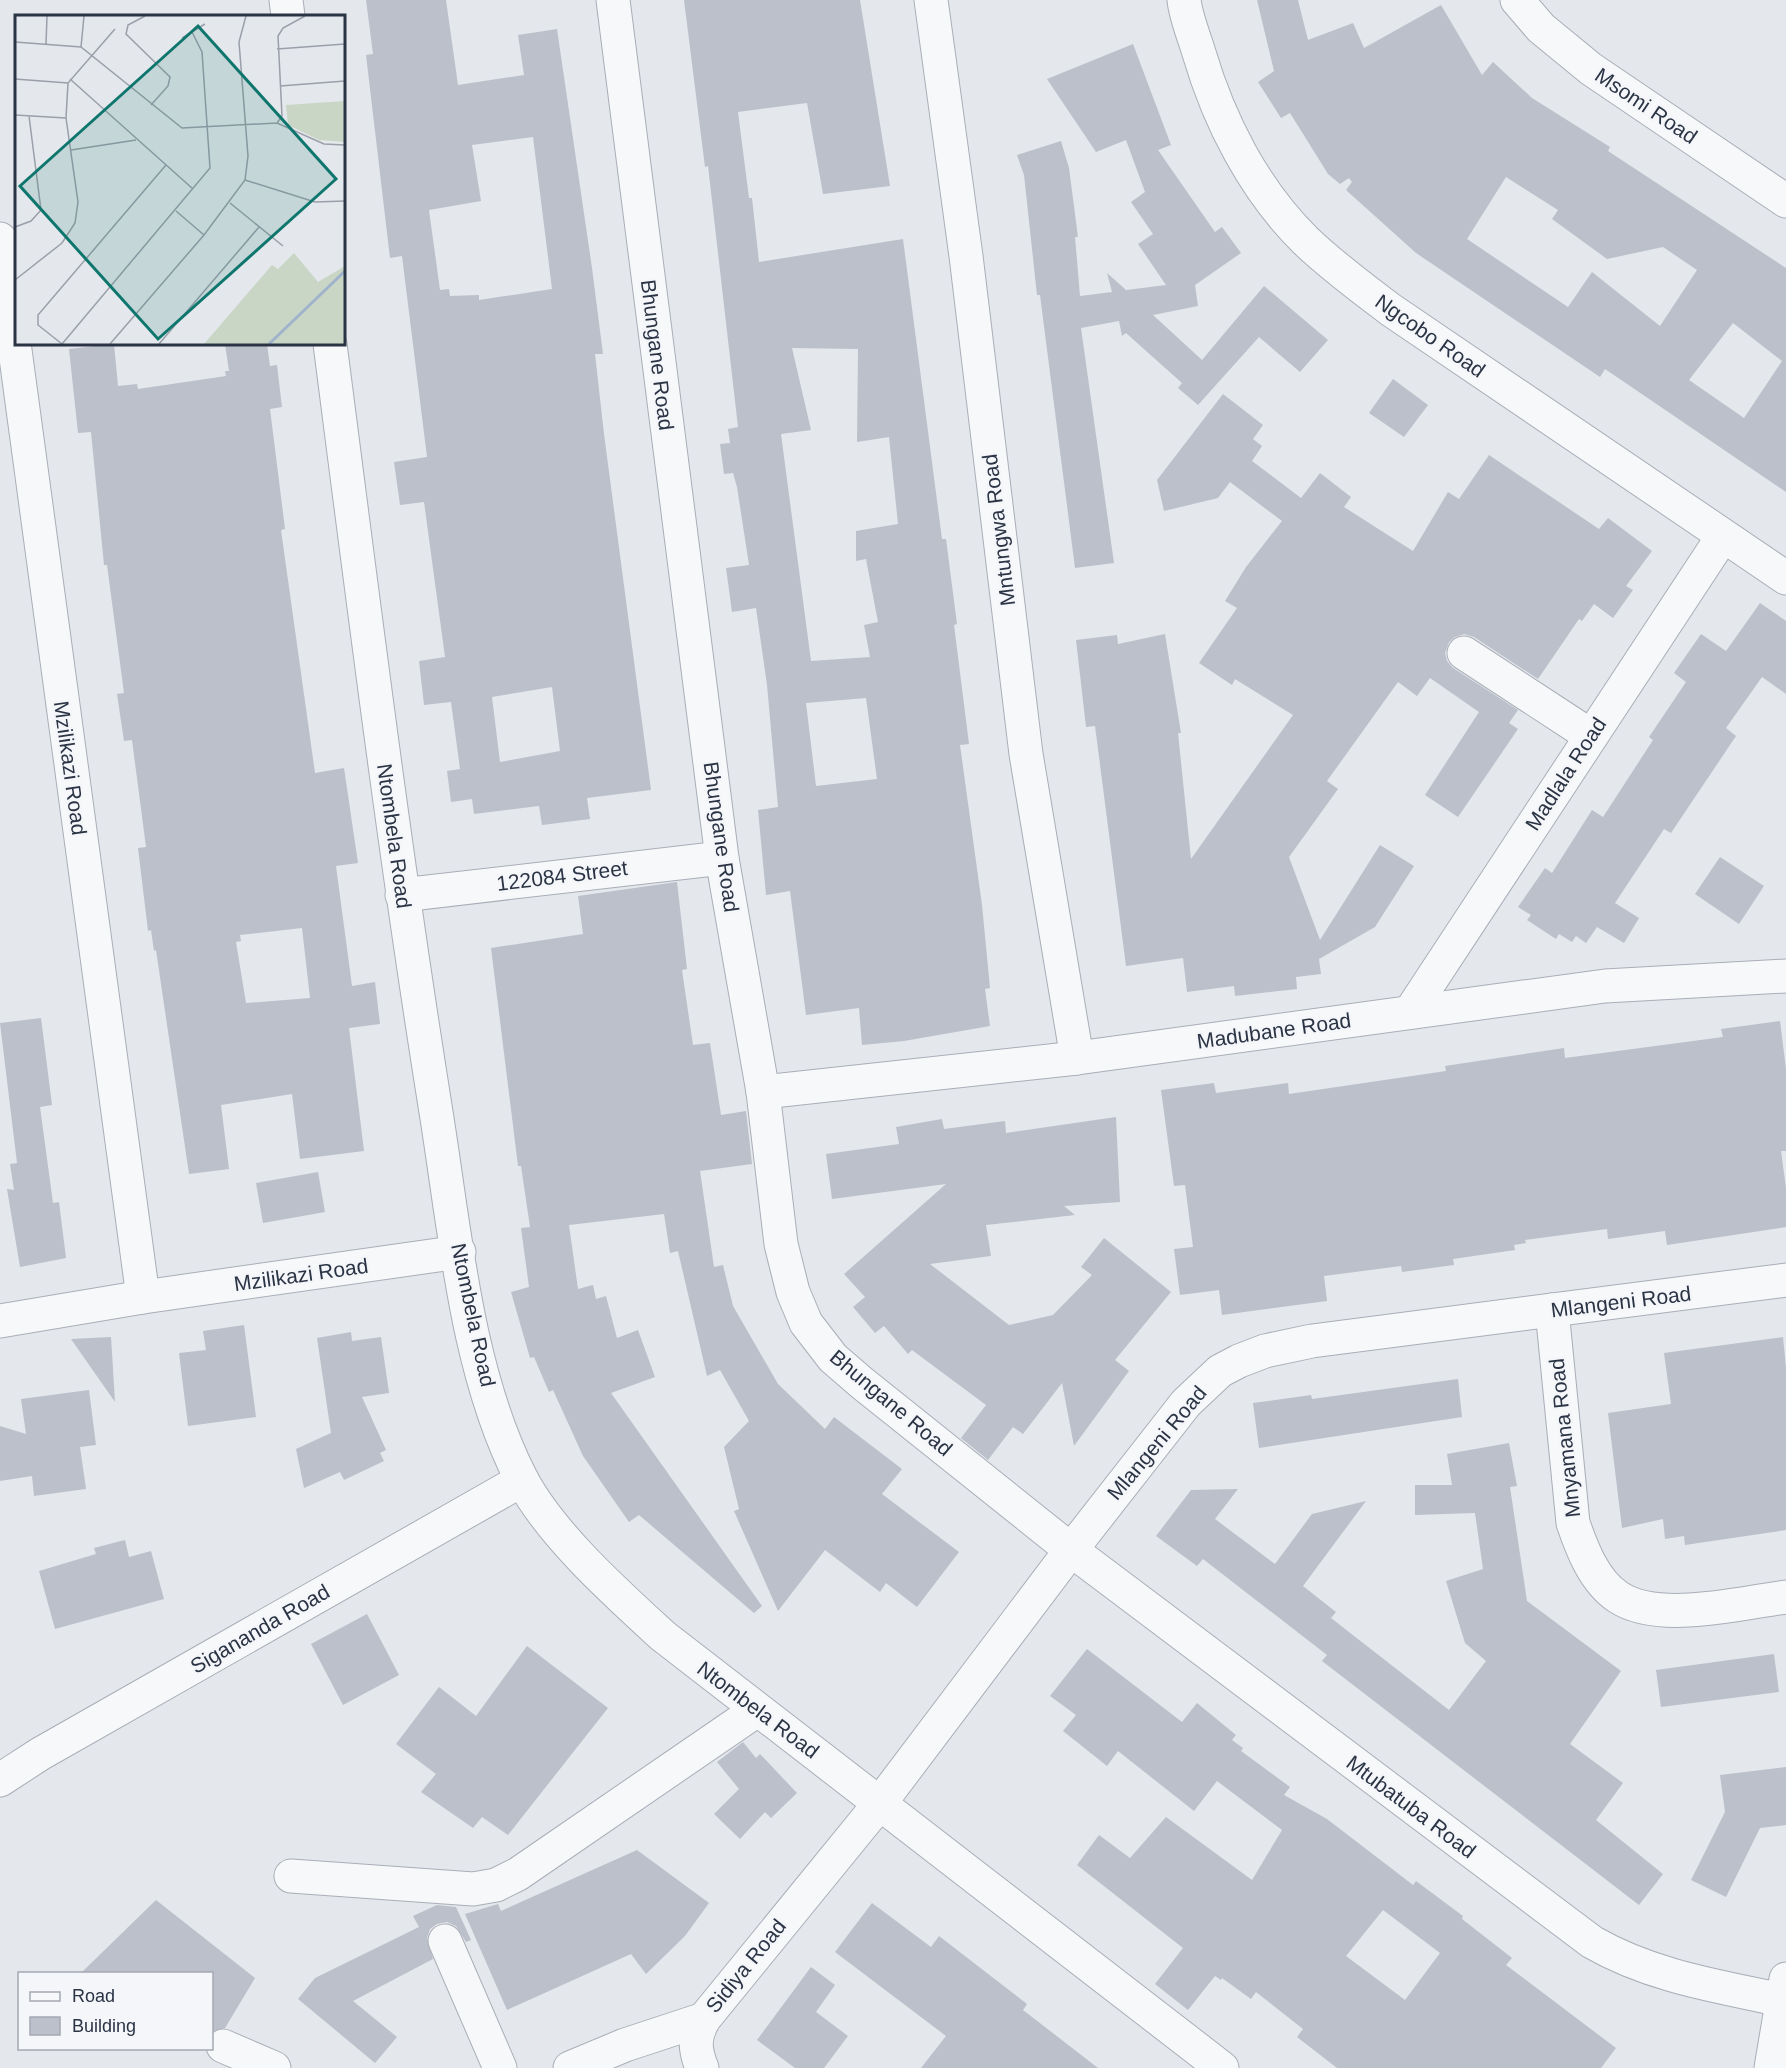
<svg xmlns="http://www.w3.org/2000/svg" width="1786" height="2068" viewBox="0 0 1786 2068" font-family="Helvetica,sans-serif">
	<style>
		.building { fill: #bbc0ca; fill-rule: evenodd }
		.lines { fill: none; stroke-linecap: round; stroke-linejoin: round }
		.minor-casing { stroke: #a9aeb7; stroke-width: 35 }
		.minor { stroke: #f7f8fa; stroke-width: 33 }
		.labels { text-anchor: middle; stroke-width: 5; stroke-linejoin: round; paint-order: stroke }
		.street-label { font-size: 21px; fill: #2b3445; stroke: #f4f6f9 }
		.inset-river { fill: none; stroke: #9fb4cc; stroke-width: 3 }
		.inset-road { fill: none; stroke: #9a9fa9; stroke-width: 1.5 }
		.view { fill: #0f766e; fill-opacity: 0.15; stroke: #0f766e; stroke-width: 3 }
		.inset-edge { fill: none; stroke: #2b3445; stroke-width: 3 }
	</style>
	<rect width="100%" height="100%" fill="#e4e7ec"/>
	<g class="building">
		<path d="M366,0H446L458,85L524,75L518,35L557,29L592,268L603,354H595L604,434L651,790L587,798L590,819L542,825L539,806L474,814L472,799L451,802L447,771L460,769L451,702L424,705L419,661L445,657L424,502L400,505L394,462L427,457L402,256L390,258L366,55L373,54ZM533,137L552,289L479,300V295L450,296L449,289L440,290L429,210L481,201L472,145ZM552,687L560,751L500,762L492,697Z"/>
		<path d="M684,0H860L890,186L823,194L807,103L738,112L749,198H752L759,262L903,239L942,539H946L957,624L954,625L969,744L960,745L982,905L990,988L985,989L990,1026L904,1041L862,1045L859,1008L806,1015L790,891L766,895L758,810L778,807L767,685L756,608L732,612L726,568L749,565L737,487L733,473L724,474L720,444L730,443L728,429L738,427L708,166L705,167ZM792,348L858,349L857,442L889,437L898,524L856,531V561L866,559L878,622L864,625L870,657L811,661L781,434L811,430ZM866,698L877,779L816,786L806,703Z"/>
		<path d="M1257,0H1298L1308,40L1353,23L1364,48L1441,5L1482,75L1493,62L1532,98L1610,147L1608,151L1786,268V492L1605,369L1600,377L1416,253L1346,190L1352,182L1349,178L1340,184L1328,174L1290,113L1281,118L1258,82L1274,71ZM1506,177L1558,210L1552,219L1607,259L1663,247L1697,270L1660,326L1592,272L1568,307L1467,239ZM1733,323L1782,361L1744,418L1689,380Z"/>
		<polygon points="1133,44 1171,145 1158,150 1215,232 1222,227 1241,253 1195,285 1198,306 1153,315 1202,360 1264,286 1328,340 1300,372 1259,337 1198,405 1178,388 1182,383 1126,333 1122,336 1119,321 1081,328 1114,563 1075,568 1040,295 1037,295 1024,175 1017,155 1061,141 1069,168 1078,237 1075,237 1080,296 1112,292 1107,273 1126,290 1166,285 1138,244 1153,234 1131,202 1145,192 1126,140 1096,152 1047,79"/>
		<path d="M114,344L118,386L137,384L138,389L226,376L225,371H229L225,344H267L270,366L277,365L282,407L270,409L285,529L281,530L315,773L344,768L358,863L336,866L352,986L375,982L380,1024L349,1028L364,1151L300,1159L292,1094L221,1105L229,1169L189,1174L156,950L154,951L151,930L148,931L138,848L146,847L132,740L124,741L117,694L124,693L107,565H104L91,432L78,433L69,349ZM302,928L310,998L246,1003L236,942L241,941L240,935Z"/>
		<polygon points="1393,379 1428,405 1404,437 1369,413"/>
		<polygon points="1223,394 1263,425 1253,439 1262,446 1252,461 1301,498 1320,473 1351,497 1344,507 1413,551 1448,492 1459,499 1489,455 1599,529 1608,518 1652,551 1626,586 1633,590 1613,618 1594,604 1582,621 1579,619 1538,679 1474,637 1464,634 1455,637 1449,642 1445,653 1447,661 1453,668 1518,710 1509,723 1518,729 1458,817 1425,795 1479,712 1430,678 1417,696 1398,682 1327,781 1338,789 1289,857 1320,940 1380,845 1414,866 1375,927 1319,959 1321,974 1296,977 1297,989 1235,996 1234,986 1187,992 1183,958 1126,966 1095,726 1086,727 1076,640 1117,635 1118,644 1165,634 1181,733 1178,733 1191,859 1293,715 1235,679 1232,685 1199,663 1237,608 1225,601 1246,567 1282,521 1230,482 1218,498 1164,511 1157,480"/>
		<polygon points="1760,603 1786,621 1786,694 1762,677 1726,728 1736,736 1671,833 1664,829 1615,903 1639,918 1624,943 1597,927 1586,943 1576,936 1572,942 1559,934 1556,939 1527,920 1531,915 1518,907 1545,868 1552,873 1592,810 1603,817 1653,740 1649,737 1686,682 1674,673 1701,634 1726,651"/>
		<polygon points="1720,857 1764,886 1739,924 1695,894"/>
		<polygon points="677,882 687,969 682,970 693,1045 710,1043 721,1115 746,1111 752,1164 700,1171 714,1267 723,1265 733,1306 778,1384 825,1429 834,1417 902,1469 882,1494 959,1552 917,1607 886,1583 880,1592 825,1550 778,1611 734,1511 739,1509 724,1447 749,1421 720,1370 707,1376 678,1251 670,1253 664,1214 569,1225 578,1289 593,1285 596,1299 606,1296 617,1338 638,1330 655,1377 611,1393 762,1606 754,1613 639,1515 629,1522 583,1456 553,1390 549,1392 534,1357 530,1358 511,1292 529,1287 521,1228 530,1227 521,1166 518,1166 491,948 583,934 578,896"/>
		<polygon points="41,1018 52,1105 40,1107 53,1203 59,1202 66,1258 20,1267 7,1189 14,1190 10,1164 17,1163 0,1023"/>
		<polygon points="1780,1021 1786,1069 1786,1151 1781,1151 1786,1188 1786,1227 1667,1245 1665,1231 1608,1239 1607,1229 1525,1240 1526,1243 1514,1245 1515,1250 1453,1259 1454,1265 1402,1272 1401,1266 1324,1276 1327,1301 1222,1315 1219,1290 1180,1295 1174,1249 1193,1247 1185,1185 1174,1186 1161,1090 1214,1083 1216,1093 1288,1083 1289,1094 1446,1071 1445,1066 1564,1048 1565,1058 1723,1037 1721,1029"/>
		<polygon points="1116,1117 1120,1202 1064,1206 1075,1215 986,1225 991,1256 930,1264 1009,1325 1053,1315 1092,1275 1081,1267 1104,1238 1171,1292 1115,1360 1129,1371 1074,1446 1062,1383 1023,1434 1013,1427 988,1460 961,1438 986,1405 912,1350 908,1354 884,1326 875,1333 853,1307 865,1297 844,1274 946,1184 832,1199 826,1154 899,1144 896,1127 942,1119 944,1129 1005,1121 1006,1133"/>
		<polygon points="318,1172 325,1212 263,1223 256,1183"/>
		<polygon points="244,1325 256,1417 188,1426 179,1353 206,1350 203,1331"/>
		<polygon points="351,1332 352,1341 381,1337 389,1393 362,1397 386,1450 380,1453 384,1461 344,1480 340,1472 304,1488 296,1449 331,1433 317,1338"/>
		<polygon points="111,1337 115,1402 71,1339"/>
		<polygon points="1783,1337 1786,1368 1786,1530 1685,1545 1684,1536 1665,1539 1663,1519 1622,1528 1608,1413 1671,1404 1664,1353"/>
		<polygon points="1458,1379 1462,1417 1259,1448 1253,1403 1311,1395 1312,1399"/>
		<polygon points="89,1390 96,1445 80,1447 86,1489 34,1496 32,1476 0,1481 0,1426 26,1434 21,1399"/>
		<polygon points="1509,1443 1517,1486 1510,1487 1527,1601 1621,1671 1570,1744 1623,1783 1596,1820 1663,1874 1639,1905 1322,1661 1327,1655 1203,1559 1197,1566 1156,1536 1191,1490 1238,1489 1215,1519 1275,1564 1312,1514 1366,1501 1303,1586 1336,1612 1331,1618 1449,1710 1486,1661 1465,1643 1446,1581 1483,1569 1475,1513 1415,1515 1415,1485 1452,1485 1447,1454"/>
		<polygon points="125,1540 129,1557 151,1551 164,1599 55,1629 39,1571 96,1554 94,1548"/>
		<polygon points="367,1614 399,1675 343,1705 311,1644"/>
		<polygon points="527,1646 608,1708 508,1835 482,1817 473,1828 421,1792 436,1774 396,1744 439,1687 476,1716"/>
		<path d="M1087,1649L1182,1722L1197,1703L1236,1735L1232,1740L1243,1748L1241,1751L1290,1787L1284,1795L1327,1819L1413,1885L1416,1881L1463,1916L1462,1919L1512,1958L1506,1965L1616,2048L1601,2068H1337L1297,2037L1303,2029L1256,1992L1251,1999L1222,1978L1221,1980L1215,1976L1188,2010L1155,1984L1183,1948L1077,1865L1099,1835L1130,1858L1166,1817L1252,1880L1282,1830L1217,1781L1194,1811L1118,1751L1107,1766L1063,1731L1076,1715L1050,1696ZM1383,1910L1440,1953L1405,2000L1346,1956Z"/>
		<polygon points="1774,1654 1779,1692 1661,1707 1656,1670"/>
		<polygon points="743,1742 756,1758 760,1754 797,1793 771,1818 765,1812 740,1839 714,1814 739,1789 717,1762"/>
		<polygon points="1786,1767 1786,1825 1760,1828 1726,1897 1691,1880 1725,1812 1720,1775"/>
		<polygon points="637,1850 709,1903 685,1936 646,1974 631,1954 507,2010 465,1914 498,1904 501,1911"/>
		<polygon points="156,1900 255,1978 225,2028 212,2031 212,1974 80,1974"/>
		<polygon points="872,1903 931,1947 939,1936 1027,2004 1023,2010 1098,2068 921,2068 946,2036 835,1952"/>
		<polygon points="437,1905 456,1907 471,1940 466,1942 456,1926 447,1922 437,1924 430,1929 427,1938 433,1959 353,2001 397,2037 375,2063 298,1999 315,1978 419,1927 413,1916"/>
		<polygon points="811,1967 835,1985 816,2012 848,2036 824,2068 795,2068 757,2040"/>
	</g>
	<g class="lines">
		<g class="minor-casing">
			<g id="minor">
				<polyline points="286,0 288,16"/>
				<path d="M613,0L722,858L763,1092L781,1244L793,1292L806,1323L833,1358L862,1383L1071,1550L1592,1942C1651,1976 1716,1986 1782,2000"/>
				<polyline points="931,0 966,256 1026,754 1077,1058"/>
				<path d="M1184,0C1186,18 1194,36 1199,53C1219,121 1254,190 1306,241C1332,266 1362,288 1391,310L1786,578"/>
				<polyline points="1517,0 1541,28 1591,69 1786,201"/>
				<polyline points="0,239 143,1297"/>
				<path d="M330,344C363,600 395,856 436,1112C455,1230 466,1371 521,1478C550,1534 616,1593 663,1636L1222,2068"/>
				<polyline points="1464,653 1591,736"/>
				<polyline points="402,895 722,858"/>
				<polyline points="1410,1012 1723,536"/>
				<polyline points="763,1092 1077,1058 1605,986 1786,976"/>
				<path d="M1552,1310L1573,1523C1582,1549 1594,1581 1618,1597C1659,1624 1739,1603 1786,1597"/>
				<polyline points="0,1321 143,1297 459,1252"/>
				<polyline points="0,1780 40,1754 522,1480"/>
				<polyline points="291,1876 473,1889 496,1885 518,1874 757,1710"/>
				<polyline points="445,1941 500,2068"/>
				<polyline points="223,2046 274,2068"/>
				<polyline points="570,2068 625,2045 704,2019 880,1803 1071,1550 1186,1403 1220,1371 1239,1361 1265,1351 1312,1341 1786,1280"/>
				<path d="M702,2068C694,2048 694,2037 704,2019"/>
				<polyline points="1771,2068 1786,1979"/>
			</g>
		</g>
		<use href="#minor" class="minor"/>
	</g>
	<g class="labels">
		<g class="street-label">
			<text transform="translate(1646 106) rotate(34)" y="7">Msomi Road</text>
			<text transform="translate(1430 336) rotate(35)" y="7">Ngcobo Road</text>
			<text transform="translate(657 355) rotate(83)" y="7">Bhungane Road</text>
			<text transform="translate(999 530) rotate(-97)" y="7">Mntungwa Road</text>
			<text transform="translate(70 768) rotate(82)" y="7">Mzilikazi Road</text>
			<text transform="translate(1566 774) rotate(-57)" y="7">Madlala Road</text>
			<text transform="translate(394 836) rotate(82)" y="7">Ntombela Road</text>
			<text transform="translate(721 837) rotate(82)" y="7">Bhungane Road</text>
			<text transform="translate(562 876) rotate(-7)" y="7">122084 Street</text>
			<text transform="translate(1274 1031) rotate(-8)" y="7">Madubane Road</text>
			<text transform="translate(301 1275) rotate(-8)" y="7">Mzilikazi Road</text>
			<text transform="translate(1621 1302) rotate(-7)" y="7">Mlangeni Road</text>
			<text transform="translate(473 1315) rotate(78)" y="7">Ntombela Road</text>
			<text transform="translate(891 1403) rotate(40)" y="7">Bhungane Road</text>
			<text transform="translate(1565 1438) rotate(-96)" y="7">Mnyamana Road</text>
			<text transform="translate(1157 1443) rotate(-50)" y="7">Mlangeni Road</text>
			<text transform="translate(260 1629) rotate(-30)" y="7">Sigananda Road</text>
			<text transform="translate(758 1710) rotate(37)" y="7">Ntombela Road</text>
			<text transform="translate(1411 1807) rotate(37)" y="7">Mtubatuba Road</text>
			<text transform="translate(746 1966) rotate(-51)" y="7">Sidiya Road</text>
		</g>
	</g>
	<g transform="translate(15 15)">
		<rect width="330" height="330" fill="#e4e7ec"/>
		<path d="M330,86V127L304,125L273,110L271,90ZM279,238L303,267L330,251V329H189L257,250L263,254Z" fill="#c9d6c5"/>
		<path class="inset-river" d="M254,329L330,256"/>
		<path class="inset-road" d="M130,1L113,10L111,19L155,62L153,71L136,90M167,23L190,9M0,27L66,32L167,113L262,108L309,129L330,130M31,29L32,1M66,32L69,1M262,34L330,29M0,64L53,68M55,64L178,174M265,71L330,66M0,100L51,103M262,108L267,101L263,21L268,13L290,1M56,135L121,125M230,165L300,187L330,186M215,188L268,231M161,196L189,220M0,212L16,206L26,195L14,101M0,265L47,228L60,208L63,187L51,103L53,68L100,14M47,329L195,153L187,37L177,17M47,329L23,310V300L151,150M95,329L189,220L230,165L233,141L224,27L231,1M144,329L244,212"/>
		<path class="view" d="M183,11L321,164L143,324L5,171Z"/>
		<rect width="330" height="330" class="inset-edge"/>
	</g>
	<rect x="18" y="1972" width="195" height="78" fill="#f4f6f9" stroke="#a4a8b1" stroke-width="1.5"/>
	<rect x="30" y="1992" width="30" height="9" fill="#f7f8fa" stroke="#a4a8b1" stroke-width="1.5"/>
	<text x="72" y="2002" font-size="18" fill="#2b3445">Road</text>
	<rect x="30" y="2017" width="30" height="18" fill="#bbc0ca" stroke="#a4a8b1" stroke-width="1.5"/>
	<text x="72" y="2032" font-size="18" fill="#2b3445">Building</text>
</svg>
